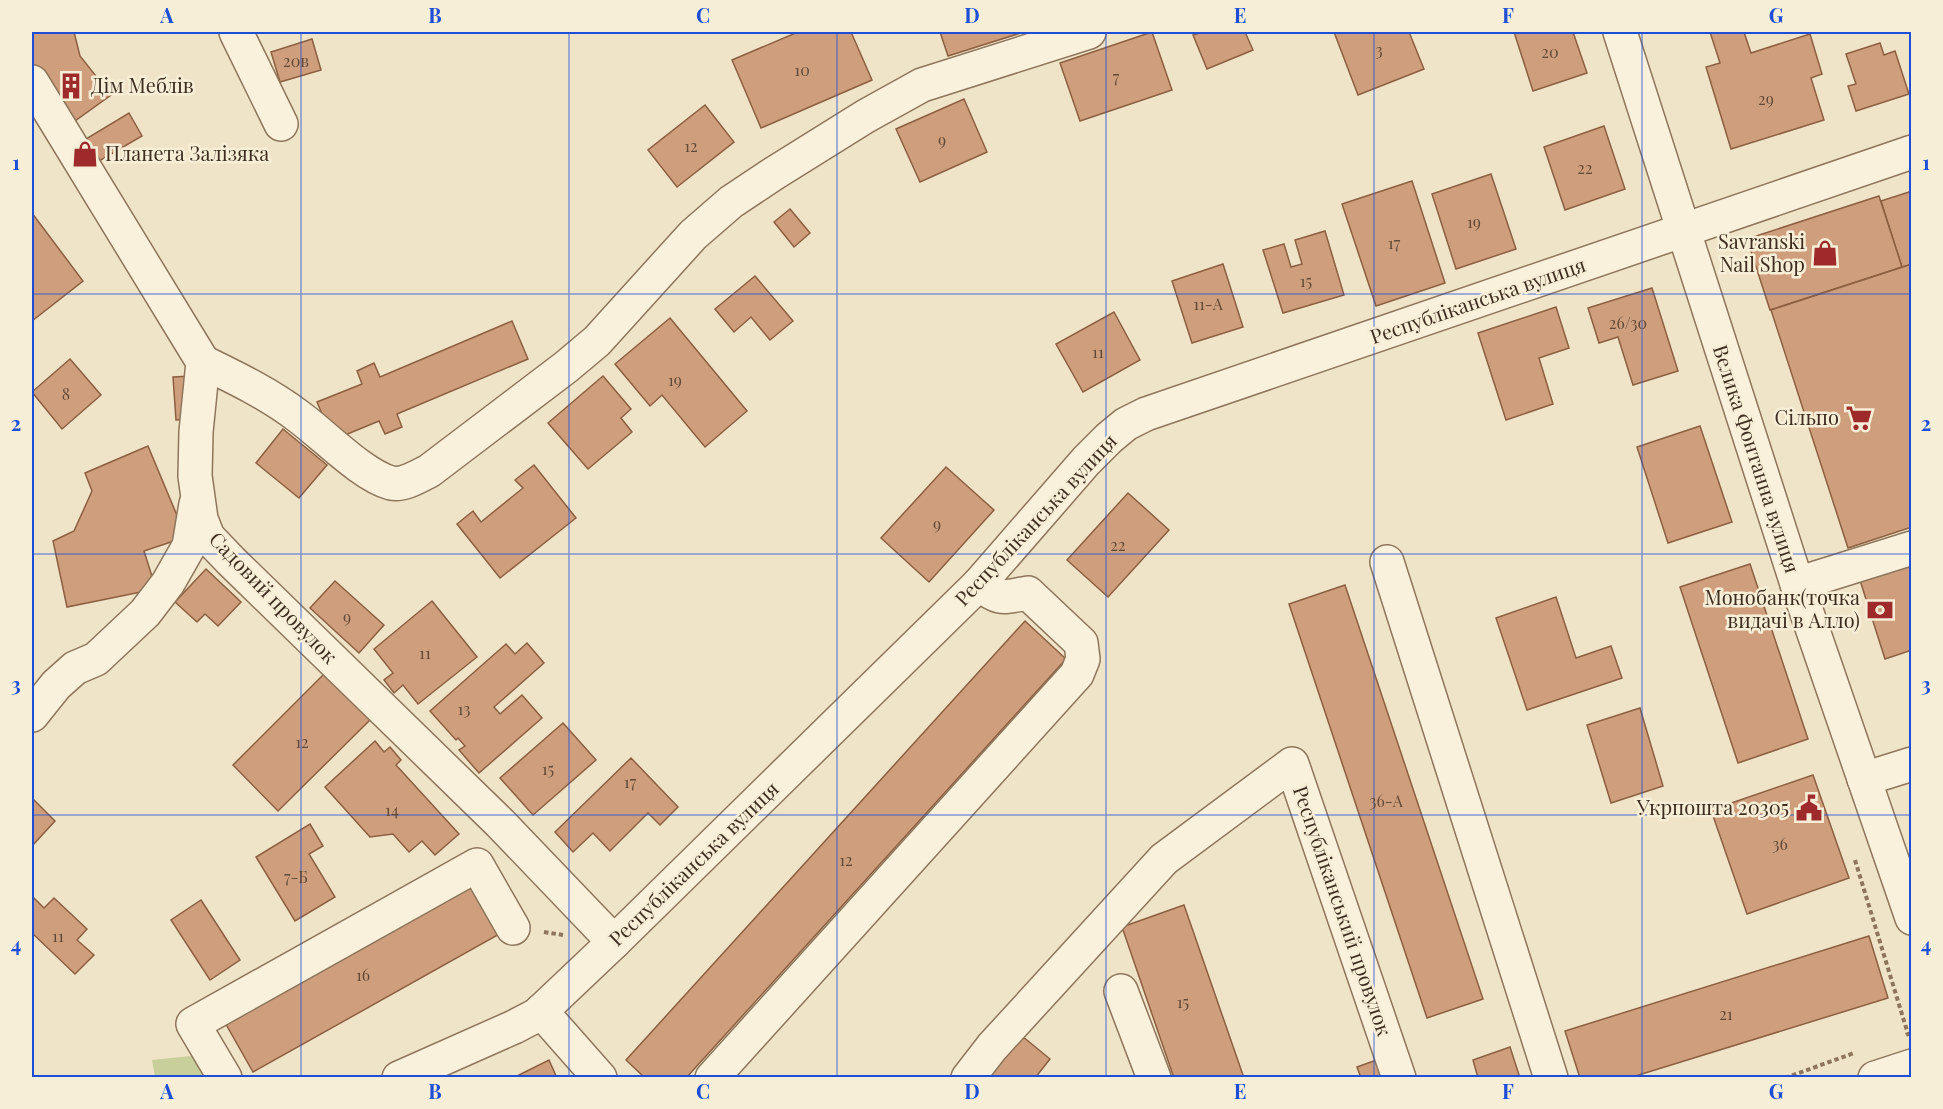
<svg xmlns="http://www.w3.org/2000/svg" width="1943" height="1109" viewBox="0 0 1943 1109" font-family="'Playfair Display',serif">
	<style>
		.green { fill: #c9cf9b }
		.building { fill: #cf9f7d; stroke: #8d5f41; stroke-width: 1.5 }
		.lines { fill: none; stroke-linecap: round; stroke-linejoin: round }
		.minor-casing { stroke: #8d765c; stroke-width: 36 }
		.path { stroke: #8d765c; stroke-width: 4; stroke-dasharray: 4.5 3; stroke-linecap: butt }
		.minor { stroke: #faf1dc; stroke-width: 33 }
		.grid { fill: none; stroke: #1d4ed8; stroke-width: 1.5; stroke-opacity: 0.55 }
		.labels { text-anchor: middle; stroke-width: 5; stroke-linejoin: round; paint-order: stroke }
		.number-label { font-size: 16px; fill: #624a37 }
		.poi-label { font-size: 20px; fill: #3d2e20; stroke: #f7eed8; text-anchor: end }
		.street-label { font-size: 20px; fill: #3d2e20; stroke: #f7eed8 }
		.neatline { fill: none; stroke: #1d4ed8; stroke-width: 2 }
		.grid-label { font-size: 20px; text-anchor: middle; font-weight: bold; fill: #1d4ed8 }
	</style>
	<rect width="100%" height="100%" fill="#f0e4c8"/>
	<polygon class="green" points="200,1055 213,1077 155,1077 152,1060"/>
	<g class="building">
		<polygon points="32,32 74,32 80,56 111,95 68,126 32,76"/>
		<polygon points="798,32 851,32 872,80 761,128 732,60"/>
		<polygon points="940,32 1024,32 948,56"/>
		<polygon points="1152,32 1172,90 1080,121 1060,63"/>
		<polygon points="1203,32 1245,32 1253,50 1207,69 1193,35"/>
		<polygon points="1334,32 1409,32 1424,69 1358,95"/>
		<polygon points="1514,32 1573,32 1587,73 1533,91"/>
		<polygon points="1710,32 1744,32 1751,53 1810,34 1822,74 1811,78 1824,120 1731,149 1706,67 1720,63"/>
		<polygon points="312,39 321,70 280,82 271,52"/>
		<polygon points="1880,43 1884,55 1895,51 1909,94 1856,111 1848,86 1856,84 1846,54"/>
		<polygon points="964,99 987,152 920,182 896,129"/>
		<polygon points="705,105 734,142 677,187 648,150"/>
		<polygon points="129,113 142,136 89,167 76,145"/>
		<polygon points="1604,126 1625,189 1565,210 1544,147"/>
		<polygon points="1491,174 1516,249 1456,269 1432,194"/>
		<polygon points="1412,181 1445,283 1376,306 1342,204"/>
		<polygon points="1912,191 1912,264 1902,267 1881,201"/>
		<polygon points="1879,196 1902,267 1770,310 1747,239"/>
		<polygon points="790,209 810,233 794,247 774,222"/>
		<polygon points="32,213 83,281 32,321"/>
		<polygon points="1325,231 1344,295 1283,313 1263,250 1284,244 1291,267 1302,264 1295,240"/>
		<polygon points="1223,264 1243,327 1192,343 1172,281"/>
		<polygon points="1912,264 1912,527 1848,548 1771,310"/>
		<polygon points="755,276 793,321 770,340 751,317 734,332 715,309"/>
		<polygon points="1652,288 1678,371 1633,385 1618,337 1599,343 1588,308"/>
		<polygon points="1556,307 1569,348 1539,358 1553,404 1506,420 1478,333"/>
		<polygon points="1114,312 1140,360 1083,392 1056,344"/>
		<polygon points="670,318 747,411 705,447 662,395 650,406 615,364"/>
		<polygon points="512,321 528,359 397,414 402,427 385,434 379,421 333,440 317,402 362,384 357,371 374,363 380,377"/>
		<polygon points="70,359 101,395 62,429 32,392"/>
		<polygon points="191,376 195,419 176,420 173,377"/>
		<polygon points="603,376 631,409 621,418 632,432 588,469 548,423"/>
		<polygon points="1700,426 1732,522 1668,543 1637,447"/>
		<polygon points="283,429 327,465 299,498 256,463"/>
		<polygon points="148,446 186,537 144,551 156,589 67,607 53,541 74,531 92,491 85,473"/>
		<polygon points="534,465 576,518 500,578 457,524 473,511 481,522 523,488 515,480"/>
		<polygon points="946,467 994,510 929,582 881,538"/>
		<polygon points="1128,493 1169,530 1108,597 1067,560"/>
		<polygon points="1912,557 1912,650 1885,659 1858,574"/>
		<polygon points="1750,564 1808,739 1738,763 1680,587"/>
		<polygon points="206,569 241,602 218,626 205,614 197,622 175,602"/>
		<polygon points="335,581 384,625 359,653 310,608"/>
		<polygon points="1345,585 1483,999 1427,1018 1289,604"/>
		<polygon points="1556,597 1576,658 1611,646 1622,678 1527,710 1496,618"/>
		<polygon points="432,601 477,657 418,704 403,685 394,693 384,680 393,673 374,649"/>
		<polygon points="1025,621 1066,659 686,1078 645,1078 626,1060"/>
		<polygon points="527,643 544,663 494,707 500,714 522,695 542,718 479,773 459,750 465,746 458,738 456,740 430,711 506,644 515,654"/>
		<polygon points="325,673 371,719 278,811 233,765"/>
		<polygon points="1640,708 1663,786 1611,803 1587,725"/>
		<polygon points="563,723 596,760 533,815 500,778"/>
		<polygon points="375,741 384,752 390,747 401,760 396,765 459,834 435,855 422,841 409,852 393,834 370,837 325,787"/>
		<polygon points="631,758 678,807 660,825 648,813 610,851 593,833 573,852 555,832"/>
		<polygon points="1813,775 1849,878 1747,914 1711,810"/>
		<polygon points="32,798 55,821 32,846"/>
		<polygon points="310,824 323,846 309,854 335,897 295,921 256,857"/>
		<polygon points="474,878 503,932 253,1072 223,1019"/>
		<polygon points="32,896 44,908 54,898 87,929 77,940 94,955 75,974 32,933"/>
		<polygon points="201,900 240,960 210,980 171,920"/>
		<polygon points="1184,905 1244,1078 1174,1078 1122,927"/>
		<polygon points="1869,936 1888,998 1629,1078 1580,1078 1565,1031"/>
		<polygon points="1022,1036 1050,1059 1035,1078 987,1078"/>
		<polygon points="1510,1047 1520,1078 1478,1078 1473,1060"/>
		<polygon points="1385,1057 1392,1078 1361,1078 1357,1067"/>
		<polygon points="549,1060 557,1078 513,1078"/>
	</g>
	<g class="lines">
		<g class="minor-casing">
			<g id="minor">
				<polyline points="236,32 281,124"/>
				<polyline points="1620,32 1797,584 1912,918"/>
				<polyline points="32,82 203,362 196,432 195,476 201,519 208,537 231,561 500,823 614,942"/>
				<path d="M203,362C236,378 269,394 298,416C324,435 362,475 391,483C403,486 419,476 429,471L566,367L597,341L693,235L731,202L773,174L866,116L922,85L1089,32"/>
				<polyline points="1387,562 1551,1078"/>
				<polyline points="1797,584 1912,548"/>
				<polyline points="32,715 56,685 75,668 96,659 145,613 168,583 189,546 196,504"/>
				<polyline points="1864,779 1912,764"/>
				<polyline points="1121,991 1154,1078"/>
				<polyline points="541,1011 600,1078"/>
				<polyline points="225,1078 193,1024 477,865 513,928"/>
				<polyline points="399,1078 514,1027 537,1015 614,942 979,584 1086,461 1109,438 1126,424 1146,414 1912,152"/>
				<path d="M712,1078L1077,674L1083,659L1081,643L1028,593C1003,597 1000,601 979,584"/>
				<polyline points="968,1078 992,1047 1164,859 1292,764 1399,1078"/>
				<polyline points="1875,1078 1912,1066"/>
			</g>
		</g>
		<g class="path">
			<polyline points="1855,860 1908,1034 1906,1035"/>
			<polyline points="544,932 563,935"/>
			<polyline points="1785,1078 1854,1053"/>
		</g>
		<use href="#minor" class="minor"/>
	</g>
	<path class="grid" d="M301,32V1078M569,32V1078M837,32V1078M1106,32V1078M1374,32V1078M1642,32V1078M32,294H1912M32,554H1912M32,815H1912"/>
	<defs>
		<g id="building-bare" transform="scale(2.07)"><path d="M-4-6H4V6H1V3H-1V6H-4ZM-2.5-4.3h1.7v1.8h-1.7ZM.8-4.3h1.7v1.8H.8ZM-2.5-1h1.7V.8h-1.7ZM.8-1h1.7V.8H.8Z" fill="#9e2a2b" stroke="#f7eed8" stroke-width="2.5" paint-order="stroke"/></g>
		<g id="shop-bare" transform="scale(2.07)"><path d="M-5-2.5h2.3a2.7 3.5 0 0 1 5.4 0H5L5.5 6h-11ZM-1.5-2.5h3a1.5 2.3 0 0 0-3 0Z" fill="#9e2a2b" stroke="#f7eed8" stroke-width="2.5" paint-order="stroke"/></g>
		<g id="supermarket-bare" transform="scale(2.07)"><path d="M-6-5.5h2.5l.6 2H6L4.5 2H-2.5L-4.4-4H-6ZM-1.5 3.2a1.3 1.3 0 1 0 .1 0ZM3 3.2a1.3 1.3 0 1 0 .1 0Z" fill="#9e2a2b" stroke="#f7eed8" stroke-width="2.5" paint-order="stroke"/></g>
		<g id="bank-bare" transform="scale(2.07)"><path d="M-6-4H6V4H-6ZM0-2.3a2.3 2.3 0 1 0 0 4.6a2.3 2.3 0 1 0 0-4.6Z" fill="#9e2a2b" stroke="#f7eed8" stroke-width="2.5" paint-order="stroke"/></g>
		<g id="civic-bare" transform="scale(2.07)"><path d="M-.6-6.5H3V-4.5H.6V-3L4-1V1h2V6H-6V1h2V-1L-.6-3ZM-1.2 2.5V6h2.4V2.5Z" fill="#9e2a2b" stroke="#f7eed8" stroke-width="2.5" paint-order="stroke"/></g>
	</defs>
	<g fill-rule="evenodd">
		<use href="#building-bare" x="71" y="86"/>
		<use href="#shop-bare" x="85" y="154"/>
		<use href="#shop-bare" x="1825" y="253"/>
		<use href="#supermarket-bare" x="1859" y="418"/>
		<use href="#bank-bare" x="1880" y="610"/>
		<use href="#civic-bare" x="1809" y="808"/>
	</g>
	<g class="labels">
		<g class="number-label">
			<text x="1379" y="56">3</text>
			<text x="1550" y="58">20</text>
			<text x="296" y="67">20в</text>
			<text x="802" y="76">10</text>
			<text x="1116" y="83">7</text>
			<text x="1766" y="105">29</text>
			<text x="942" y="146">9</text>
			<text x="691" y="152">12</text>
			<text x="1585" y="174">22</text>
			<text x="1474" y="228">19</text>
			<text x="1394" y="249">17</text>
			<text x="1306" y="287">15</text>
			<text x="1208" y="310">11-А</text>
			<text x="1628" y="329">26/30</text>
			<text x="1098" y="358">11</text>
			<text x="675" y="386">19</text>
			<text x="66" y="400">8</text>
			<text x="937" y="530">9</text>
			<text x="1118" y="551">22</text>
			<text x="347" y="623">9</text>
			<text x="425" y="659">11</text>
			<text x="464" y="715">13</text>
			<text x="302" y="748">12</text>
			<text x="548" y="775">15</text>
			<text x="630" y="788">17</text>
			<text x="1386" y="807">36-А</text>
			<text x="392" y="816">14</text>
			<text x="1780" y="850">36</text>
			<text x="846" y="866">12</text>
			<text x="296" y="883">7-Б</text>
			<text x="58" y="942">11</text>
			<text x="363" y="981">16</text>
			<text x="1183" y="1008">15</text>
			<text x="1726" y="1020">21</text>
		</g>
		<g class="poi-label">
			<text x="91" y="93" text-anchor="start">Дім Меблів</text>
			<text x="105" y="161" text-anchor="start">Планета Залізяка</text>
			<text x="1805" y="249">Savranski<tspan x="1805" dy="23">Nail Shop</tspan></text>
			<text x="1839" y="425">Сільпо</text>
			<text x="1860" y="605">Монобанк(точка<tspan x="1860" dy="23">видачі в Алло)</tspan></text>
			<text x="1789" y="815">Укрпошта 20305</text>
		</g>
		<g class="street-label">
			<text transform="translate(1478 301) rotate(-19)" y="7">Республіканська вулиця</text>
			<text transform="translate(1756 459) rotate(72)" y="7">Велика Фонтанна вулиця</text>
			<text transform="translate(1036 520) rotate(-47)" y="7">Республіканська вулиця</text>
			<text transform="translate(273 598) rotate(46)" y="7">Садовий провулок</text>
			<text transform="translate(694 864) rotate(-44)" y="7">Республіканська вулиця</text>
			<text transform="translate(1342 911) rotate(71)" y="7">Республіканський провулок</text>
		</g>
	</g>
	<rect width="1943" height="1109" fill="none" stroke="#f7eed8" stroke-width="66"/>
	<rect x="33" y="33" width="1877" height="1043" class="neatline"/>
	<g class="grid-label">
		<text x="167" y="23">A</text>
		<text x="435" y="23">B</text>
		<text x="703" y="23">C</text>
		<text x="972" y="23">D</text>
		<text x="1240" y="23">E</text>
		<text x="1508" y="23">F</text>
		<text x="1776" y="23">G</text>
		<text x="16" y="170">1</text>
		<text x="1926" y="170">1</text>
		<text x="16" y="431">2</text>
		<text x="1926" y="431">2</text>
		<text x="16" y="692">3</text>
		<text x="1926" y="692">3</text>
		<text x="16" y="952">4</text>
		<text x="1926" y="952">4</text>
		<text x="167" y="1099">A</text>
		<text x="435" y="1099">B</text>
		<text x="703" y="1099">C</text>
		<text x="972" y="1099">D</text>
		<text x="1240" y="1099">E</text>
		<text x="1508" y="1099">F</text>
		<text x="1776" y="1099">G</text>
	</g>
</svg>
